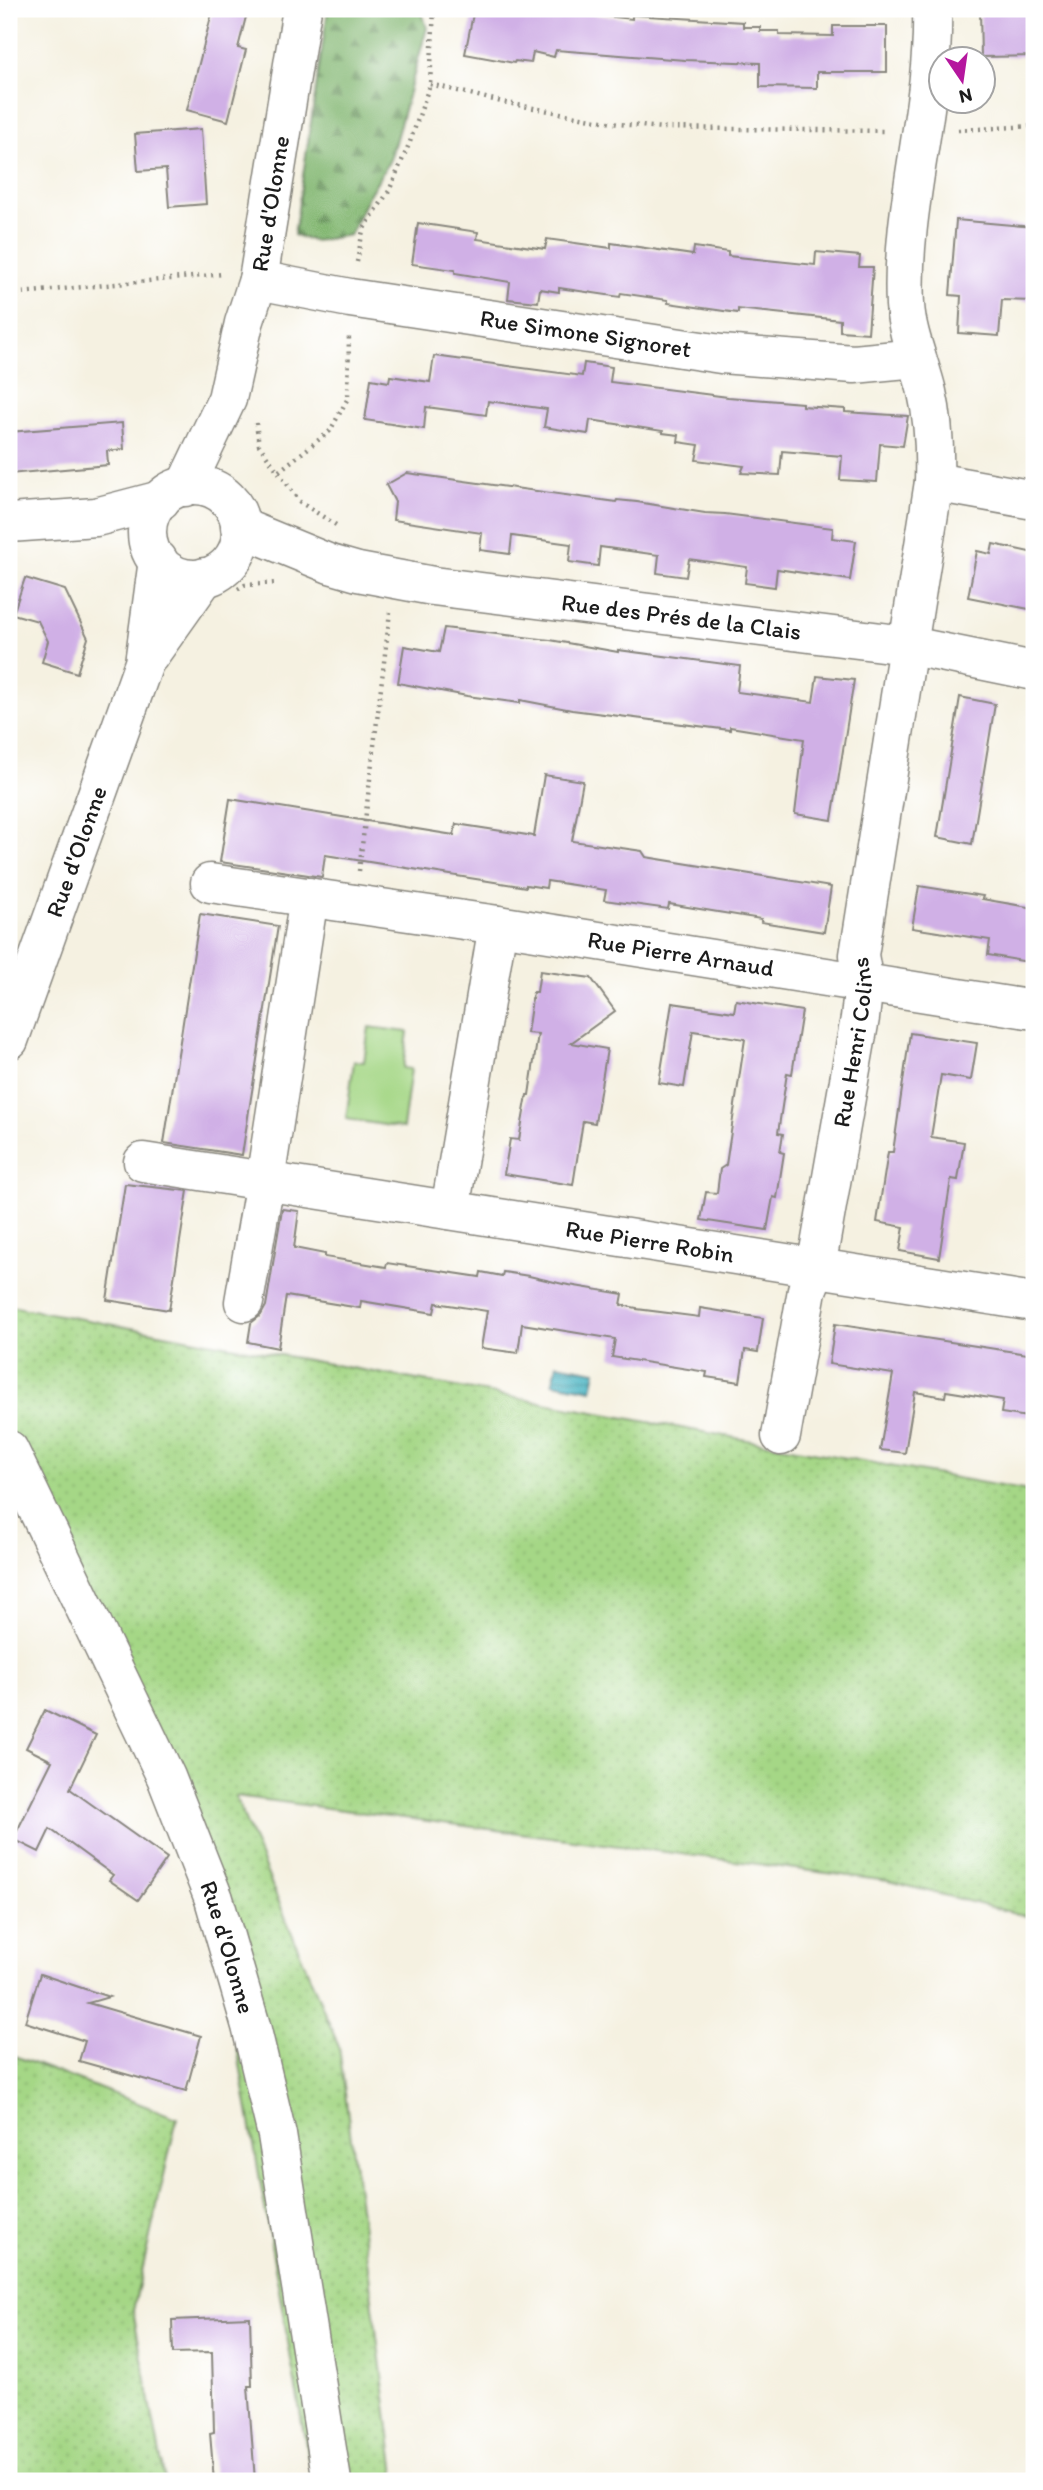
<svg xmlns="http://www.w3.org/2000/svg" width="1043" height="2490" viewBox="0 0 1043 2490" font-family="Itim,sans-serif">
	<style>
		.grass { fill: url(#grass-dots); stroke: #607a51; stroke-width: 2 }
		.forest { fill: url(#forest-firs); stroke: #506a48; stroke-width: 2 }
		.park { fill: #a5d786; stroke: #607a51; stroke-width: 2 }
		.water { fill: url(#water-rules); stroke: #32686f; stroke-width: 2 }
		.building { fill: #d0b0e6 }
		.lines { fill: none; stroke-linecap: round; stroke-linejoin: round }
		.minor-casing { stroke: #88867e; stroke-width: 41 }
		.path { stroke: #88867e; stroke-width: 4.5; stroke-dasharray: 2 5; stroke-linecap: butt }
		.minor { stroke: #fff; stroke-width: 38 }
		.labels { text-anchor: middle; stroke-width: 6; stroke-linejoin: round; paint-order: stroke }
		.street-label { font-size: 24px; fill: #1c1c1c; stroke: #fff }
	</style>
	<defs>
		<pattern id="grass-dots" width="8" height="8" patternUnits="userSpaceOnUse" patternTransform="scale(1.75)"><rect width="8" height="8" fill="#a5d786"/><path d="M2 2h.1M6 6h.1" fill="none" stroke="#8db873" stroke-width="1.8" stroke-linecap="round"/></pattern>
		<pattern id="forest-firs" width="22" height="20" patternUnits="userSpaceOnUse" patternTransform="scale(1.75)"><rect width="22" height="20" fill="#84b873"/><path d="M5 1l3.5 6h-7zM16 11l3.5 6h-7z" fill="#6b955e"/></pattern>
		<pattern id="water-rules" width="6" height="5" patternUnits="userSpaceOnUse" patternTransform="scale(1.75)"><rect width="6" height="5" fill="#47b4c2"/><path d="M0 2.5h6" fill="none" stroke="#3a929d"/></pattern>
	</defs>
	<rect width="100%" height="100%" fill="#fff"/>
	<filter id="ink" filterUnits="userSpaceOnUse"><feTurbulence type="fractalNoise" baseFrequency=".0143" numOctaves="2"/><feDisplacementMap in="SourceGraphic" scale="14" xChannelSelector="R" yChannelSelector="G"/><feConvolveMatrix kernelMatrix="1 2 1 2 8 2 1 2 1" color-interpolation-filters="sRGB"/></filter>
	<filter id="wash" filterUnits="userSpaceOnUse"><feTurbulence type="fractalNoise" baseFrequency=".00686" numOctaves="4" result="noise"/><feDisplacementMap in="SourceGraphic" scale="28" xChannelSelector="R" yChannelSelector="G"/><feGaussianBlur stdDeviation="1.57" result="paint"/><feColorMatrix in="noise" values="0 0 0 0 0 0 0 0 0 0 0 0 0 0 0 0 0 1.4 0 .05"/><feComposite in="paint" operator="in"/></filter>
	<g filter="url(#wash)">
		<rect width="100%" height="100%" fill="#f5f1e1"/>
		<g class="grass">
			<polygon points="9,1301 10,1306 1034,1492 1034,1918 888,1881 235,1796 339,2047 396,2481 312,2481 196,1810 9,1470"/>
			<polygon points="9,2054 177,2118 133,2311 165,2481 9,2481"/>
		</g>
		<polygon class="forest" points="328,9 421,9 427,28 390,160 367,198 350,235 314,241 294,235"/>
		<polygon class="park" points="369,1027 408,1032 403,1068 411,1069 403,1128 346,1119 354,1061 364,1062"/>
		<polygon class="water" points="557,1364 596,1371 592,1390 553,1383"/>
		<g id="blocks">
			<g class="building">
				<polygon points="213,9 248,9 238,48 246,50 228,121 187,110"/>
				<polygon points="474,9 539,9 632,19 632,15 743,22 743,27 760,27 760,31 779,31 779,35 833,36 833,26 887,26 887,72 817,72 817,88 760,87 760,63 685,60 556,50 554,57 533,52 531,63 515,61 514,63 465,54"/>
				<polygon points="1034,9 1034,56 981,57 980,10"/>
				<polygon points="201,129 206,204 169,207 166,169 138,171 135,134"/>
				<polygon points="956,220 1034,227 1034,301 1002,300 999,336 959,333 961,296 950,295"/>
				<polygon points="418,223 478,232 477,239 545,249 547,239 611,248 611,243 693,255 694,247 728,252 728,256 815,265 816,252 860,256 859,267 873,267 868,333 840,331 840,320 738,309 738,313 668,303 668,300 621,293 620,297 559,288 559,292 540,289 538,302 508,299 510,282 455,273 455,270 412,264"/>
				<polygon points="434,356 582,376 584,363 612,367 610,382 728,397 802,403 802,406 845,409 845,412 908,416 903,446 880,444 877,482 840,480 842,456 782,451 780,475 741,473 744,466 696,460 699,445 678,442 679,435 663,433 663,431 590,420 588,434 544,427 547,409 488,401 486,415 426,407 424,429 365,420 371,379 389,382 390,376 430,382"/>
				<polygon points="122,423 124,449 107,451 108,465 9,474 9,432"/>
				<polygon points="407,473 616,502 617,500 637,502 705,513 725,514 833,528 832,538 856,541 850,580 777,569 775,587 745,583 747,567 689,559 686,577 657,573 659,555 600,547 598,566 569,562 571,544 512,536 510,554 480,550 482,533 393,520 395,502 386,485"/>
				<polygon points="993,544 1034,553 1034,610 968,597 977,551 991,554"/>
				<polygon points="25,578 65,590 88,638 77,673 42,662 48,641 38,621 13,614"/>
				<polygon points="444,628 550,640 618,652 618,650 740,666 737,692 813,702 817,676 854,680 832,820 795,814 804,739 730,727 730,730 572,710 520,700 520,703 467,696 398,683 404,646 439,652"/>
				<polygon points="960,697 995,704 972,844 937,837"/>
				<polygon points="544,775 583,781 572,841 642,851 646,857 831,887 824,932 761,922 761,919 669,904 668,909 604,900 606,890 547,881 546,888 526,885 526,887 325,855 322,877 220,862 230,799 454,835 456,824 534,836"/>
				<polygon points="919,886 983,896 982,899 1034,908 1034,963 988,955 990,940 912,928"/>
				<polygon points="200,914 278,926 242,1155 164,1143"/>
				<polygon points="540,971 591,978 615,1011 571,1043 607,1049 595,1123 583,1121 573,1185 504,1174 510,1139 519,1140 527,1095 529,1095 538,1034 527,1033 533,992 537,992"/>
				<polygon points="736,1000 802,1011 792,1074 787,1073 778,1133 783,1134 780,1152 784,1153 777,1198 773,1197 767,1230 701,1220 706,1192 717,1193 720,1169 726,1165 745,1039 693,1031 684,1087 659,1083 672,1003 734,1012"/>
				<polygon points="910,1033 977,1043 971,1080 941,1075 931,1137 964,1142 958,1180 951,1179 939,1258 900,1251 904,1227 877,1222 888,1152 893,1152"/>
				<polygon points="125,1184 188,1191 169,1310 107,1300"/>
				<polygon points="282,1209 299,1211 294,1248 325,1254 325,1257 386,1267 387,1263 480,1277 481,1272 502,1276 503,1272 529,1276 563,1284 623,1294 621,1305 637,1308 637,1309 699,1317 700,1308 763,1318 758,1352 745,1350 740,1382 706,1377 707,1372 612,1357 615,1339 522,1324 518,1353 481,1348 487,1311 436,1303 434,1313 361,1301 360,1308 286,1296 278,1348 248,1342 251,1323 261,1315 266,1306"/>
				<polygon points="835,1324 1034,1355 1034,1418 1001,1413 1003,1400 946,1391 945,1397 915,1392 905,1453 880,1450 893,1374 829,1364"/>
				<polygon points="45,1710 96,1735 70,1789 167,1858 138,1900 109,1880 113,1875 50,1829 39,1852 13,1839 52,1761 26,1748"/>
				<polygon points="40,1974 109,1997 88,2003 201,2036 186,2091 79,2061 85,2041 25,2022"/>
				<polygon points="250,2317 252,2386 248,2386 255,2481 214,2481 210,2433 214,2432 212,2352 173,2353 172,2320"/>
			</g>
		</g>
	</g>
	<g filter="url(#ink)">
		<use href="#blocks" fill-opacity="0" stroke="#88867e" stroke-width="2"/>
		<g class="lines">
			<g class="minor-casing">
				<g id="minor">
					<path id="s1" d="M258,280L350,298L721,354L854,364L917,358"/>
					<polyline points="934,482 1034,500"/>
					<circle cx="194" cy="532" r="47"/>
					<path id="s2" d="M185,487L227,399L244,323L258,280L302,9"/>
					<polyline points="9,523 96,517 161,500"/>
					<path id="s3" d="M240,527L330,564L358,572L433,586L906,645L1034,671"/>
					<polyline points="149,656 205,577"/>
					<path id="s4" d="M210,883L498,925L1034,1010"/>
					<path id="s5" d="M9,1040L144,663L158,560"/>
					<path id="s6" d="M143,1162L1034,1302"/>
					<polyline points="450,1210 498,925"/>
					<polyline points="244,1302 265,1181 309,897"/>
					<path id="s7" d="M781,1436L807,1290L816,1268L860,1018L864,983L859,955L934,482C935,451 934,422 927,392C920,363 907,335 905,305C900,205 935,108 932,9"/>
					<path id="s8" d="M9,1450L166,1777L214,1899L251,2026L277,2135L332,2481"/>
				</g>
			</g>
			<g class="path">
				<polyline points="430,84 502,102 618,124 663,128 887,131"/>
				<polyline points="958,130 1034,126"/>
				<polyline points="357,262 363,230 389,191 410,142 430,84 434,9"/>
				<polyline points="9,294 224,274"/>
				<polyline points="256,423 259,445 300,502 336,525"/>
				<polyline points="279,471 330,431 348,398 349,333"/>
				<polyline points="238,589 245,585 277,583"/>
				<polyline points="359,871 390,612"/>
			</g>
			<use href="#minor" class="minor"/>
		</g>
	</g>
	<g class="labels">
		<g class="street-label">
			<text dy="8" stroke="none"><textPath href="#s2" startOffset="298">Rue d'Olonne</textPath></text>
			<text dy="8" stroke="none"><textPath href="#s1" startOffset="332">Rue Simone Signoret</textPath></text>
			<text dy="8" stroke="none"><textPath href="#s3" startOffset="453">Rue des Prés de la Clais</textPath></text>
			<text dy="8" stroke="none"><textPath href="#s5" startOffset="200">Rue d'Olonne</textPath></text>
			<text dy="8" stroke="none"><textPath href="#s4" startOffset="476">Rue Pierre Arnaud</textPath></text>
			<text dy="8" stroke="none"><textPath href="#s7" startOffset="401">Rue Henri Colins</textPath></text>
			<text dy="8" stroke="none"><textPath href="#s6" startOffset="513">Rue Pierre Robin</textPath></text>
			<text dy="8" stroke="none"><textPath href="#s8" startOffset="544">Rue d'Olonne</textPath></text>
		</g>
	</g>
	<rect width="1043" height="2490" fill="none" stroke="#fff" stroke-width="35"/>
	<g transform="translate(962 80) rotate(167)"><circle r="33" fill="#ffffff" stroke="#a4a4a4" stroke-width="2"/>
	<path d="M0-5L12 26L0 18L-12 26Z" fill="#b5179e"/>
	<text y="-10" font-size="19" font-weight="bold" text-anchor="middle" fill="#1c1c1c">N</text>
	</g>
</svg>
